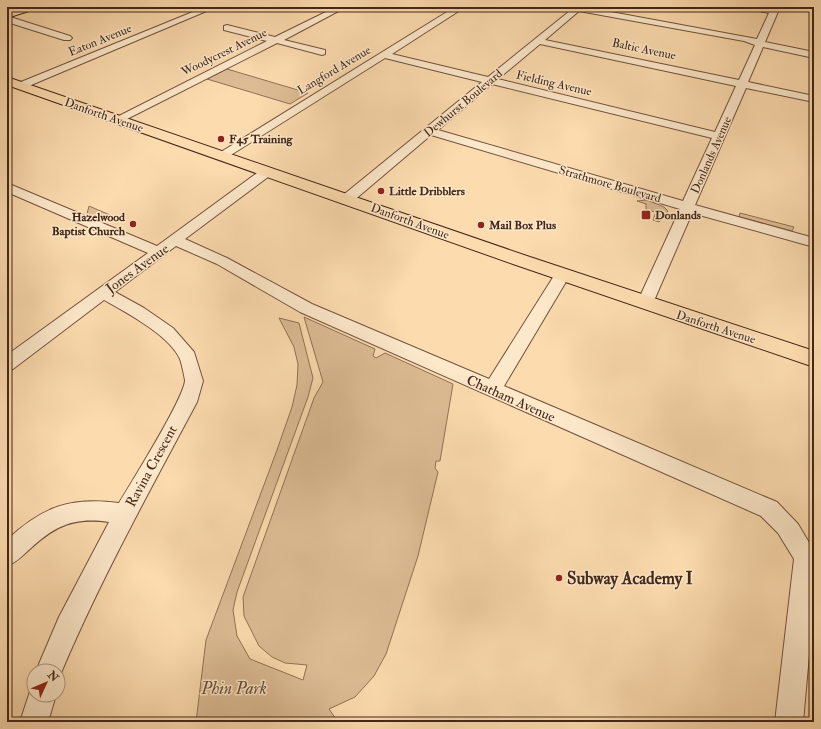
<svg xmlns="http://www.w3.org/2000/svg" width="821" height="729" viewBox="0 0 821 729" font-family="'IM FELL Double Pica',serif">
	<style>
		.green { fill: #ddbc94; stroke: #907156 }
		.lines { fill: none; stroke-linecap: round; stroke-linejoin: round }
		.minor-casing { stroke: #71533e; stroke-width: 2 }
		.major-casing { stroke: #432618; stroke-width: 2 }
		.minor { fill: #fde8ca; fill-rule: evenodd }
		.major { fill: #fcdbae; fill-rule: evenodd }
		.poi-dot { fill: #8f2418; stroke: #fde8ca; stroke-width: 1.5 }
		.labels { text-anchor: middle; stroke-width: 3; stroke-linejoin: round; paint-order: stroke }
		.far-street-label { font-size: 12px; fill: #432618; stroke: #fde8ca }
		.far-poi-label { font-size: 12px; font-weight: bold; fill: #432618; stroke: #fde8ca; text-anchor: start }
		.street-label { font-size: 14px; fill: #432618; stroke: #fde8ca }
		.near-poi-label { font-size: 17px; font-weight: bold; fill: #432618; stroke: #fde8ca; text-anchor: start }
		.near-park-label { font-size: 17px; font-style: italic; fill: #6a4c37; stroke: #fde8ca }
	</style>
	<rect width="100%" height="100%" fill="#fcdbae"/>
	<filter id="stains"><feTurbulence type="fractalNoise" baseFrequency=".005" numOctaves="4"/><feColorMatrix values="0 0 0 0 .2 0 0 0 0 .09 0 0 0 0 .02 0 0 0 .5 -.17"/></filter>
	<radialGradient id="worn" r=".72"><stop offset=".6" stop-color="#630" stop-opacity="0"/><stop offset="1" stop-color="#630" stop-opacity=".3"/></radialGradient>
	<g class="green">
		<polygon points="227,69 308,93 290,104 207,79"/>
		<polygon points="647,200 664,207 668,211 659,222 653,220 656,212 646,210 646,204 637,201"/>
		<polygon points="89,206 110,215 102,220 87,214"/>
		<polygon points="740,213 794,227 792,231 739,217"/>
		<polygon points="304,317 375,349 373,356 376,358 385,353 453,384 440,461 436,461 435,468 438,472 418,556 386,654 374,676 355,697 329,709 338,722 196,722 206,640 277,450 292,407 297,385 298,364 294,347 279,318 299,323 313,378 308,397 237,592 233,610 237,636 250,659 303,680 307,665 285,663 272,657 259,646 244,616 243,597 314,398 323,382"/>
	</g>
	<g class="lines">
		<g class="minor-casing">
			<g id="minor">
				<polygon points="138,7 151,7 153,9 149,11"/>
				<polygon points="205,7 216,7 24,88 20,89 15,86 16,84"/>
				<polygon points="336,7 346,7 284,40 325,50 325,54 322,55 277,43 121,122 113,122 111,120 267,41 224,30 224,26 227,25 275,37"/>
				<path d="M455,7H465L392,54L488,77L571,10L566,7H584L757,39L769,13L749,9L745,7H780L765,42L814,52V58L763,47L748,82L814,96V102L746,88L695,205L814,238V247L692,213L653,303L651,307L645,308L639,307L637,303L680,209L431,135L352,202H342L340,199L342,196L482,82L385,58L226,158H218L216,155ZM579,11L744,41L755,45L739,80L545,40ZM540,44L736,86L715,132L498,79ZM492,84L712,138L683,201L438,130Z"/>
				<polygon points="7,16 70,36 72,38 70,40 64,40 7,22"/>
				<path d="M268,167L274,171L272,174L185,239L227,258L312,304L489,379L557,271L562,270L567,271L570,275L504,386L777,502L798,524L814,551V599L803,722H775L794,559L778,533L761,516L300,312L217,264L176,246L115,292L144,308L173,328L194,352L203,381L197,402C148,494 98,584 58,680V671H36L59,617L109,522C75,517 56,525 31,548C23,555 17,562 7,566V540C43,506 71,497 119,503C131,483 185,397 185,380C184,375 182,365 180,359C169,335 127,313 104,300L13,369L7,371V355L148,253L7,192V183L157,246L264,168Z"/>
				<polygon points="32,685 34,685 34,695 56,695 48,722 20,722"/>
			</g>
		</g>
		<g class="major-casing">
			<g id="major">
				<polygon points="21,7 36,7 35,9 7,18 7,12"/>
				<polygon points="7,77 527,256 814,351 814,367 513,264 7,85"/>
			</g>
		</g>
		<use href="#minor" class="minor"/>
		<use href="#major" class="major"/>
	</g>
	<g class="poi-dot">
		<circle cx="221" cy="139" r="4"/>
		<circle cx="381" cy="191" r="4"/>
		<rect x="641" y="210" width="10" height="10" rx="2"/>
		<circle cx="133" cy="224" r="4"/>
		<circle cx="481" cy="225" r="4"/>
		<circle cx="559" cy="578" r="4"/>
	</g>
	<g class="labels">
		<g class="far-street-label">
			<text transform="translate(100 40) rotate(-22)" y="4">Eaton Avenue</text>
			<text transform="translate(644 49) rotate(12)" y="4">Baltic Avenue</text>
			<text transform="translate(224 52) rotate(-26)" y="4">Woodycrest Avenue</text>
			<text transform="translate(334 70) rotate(-31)" y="4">Langford Avenue</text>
			<text transform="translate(554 83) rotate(13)" y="4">Fielding Avenue</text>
			<text transform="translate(463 103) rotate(-40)" y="4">Dewhurst Boulevard</text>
			<text transform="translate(104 115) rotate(19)" y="4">Danforth Avenue</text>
			<text transform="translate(711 155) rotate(-66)" y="4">Donlands Avenue</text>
			<text transform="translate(610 184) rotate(16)" y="4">Strathmore Boulevard</text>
			<text transform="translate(410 221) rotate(20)" y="4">Danforth Avenue</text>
			<text transform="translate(716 327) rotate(18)" y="4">Danforth Avenue</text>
		</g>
		<g class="far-poi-label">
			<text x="229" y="143">F45 Training</text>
			<text x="389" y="195">Little Dribblers</text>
			<text x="655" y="219">Donlands</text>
			<text x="125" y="221" text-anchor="end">Hazelwood<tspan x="125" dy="14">Baptist Church</tspan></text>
			<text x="489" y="229">Mail Box Plus</text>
		</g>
		<g class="street-label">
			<text transform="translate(137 268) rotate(-36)" y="5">Jones Avenue</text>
			<text transform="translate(511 398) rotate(24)" y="5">Chatham Avenue</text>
			<text transform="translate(151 466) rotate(-61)" y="5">Ravina Crescent</text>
		</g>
		<g class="near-poi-label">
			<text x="567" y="584">Subway Academy I</text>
		</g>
		<g class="near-park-label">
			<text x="234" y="694">Phin Park</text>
		</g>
	</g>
	<rect width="821" height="729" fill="none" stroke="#fcdbae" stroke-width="24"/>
	<rect x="8" y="8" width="805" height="713" fill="none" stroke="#432618" stroke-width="2"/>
	<rect x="12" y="12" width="797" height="705" fill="none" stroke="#432618"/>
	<g transform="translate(46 683) rotate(46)"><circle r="19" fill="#fde8ca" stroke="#b39a83"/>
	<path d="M0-3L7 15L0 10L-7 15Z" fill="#8f2418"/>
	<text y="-6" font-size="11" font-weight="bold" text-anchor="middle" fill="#432618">N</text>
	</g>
	<rect width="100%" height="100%" filter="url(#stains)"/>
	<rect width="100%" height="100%" fill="url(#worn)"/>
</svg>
